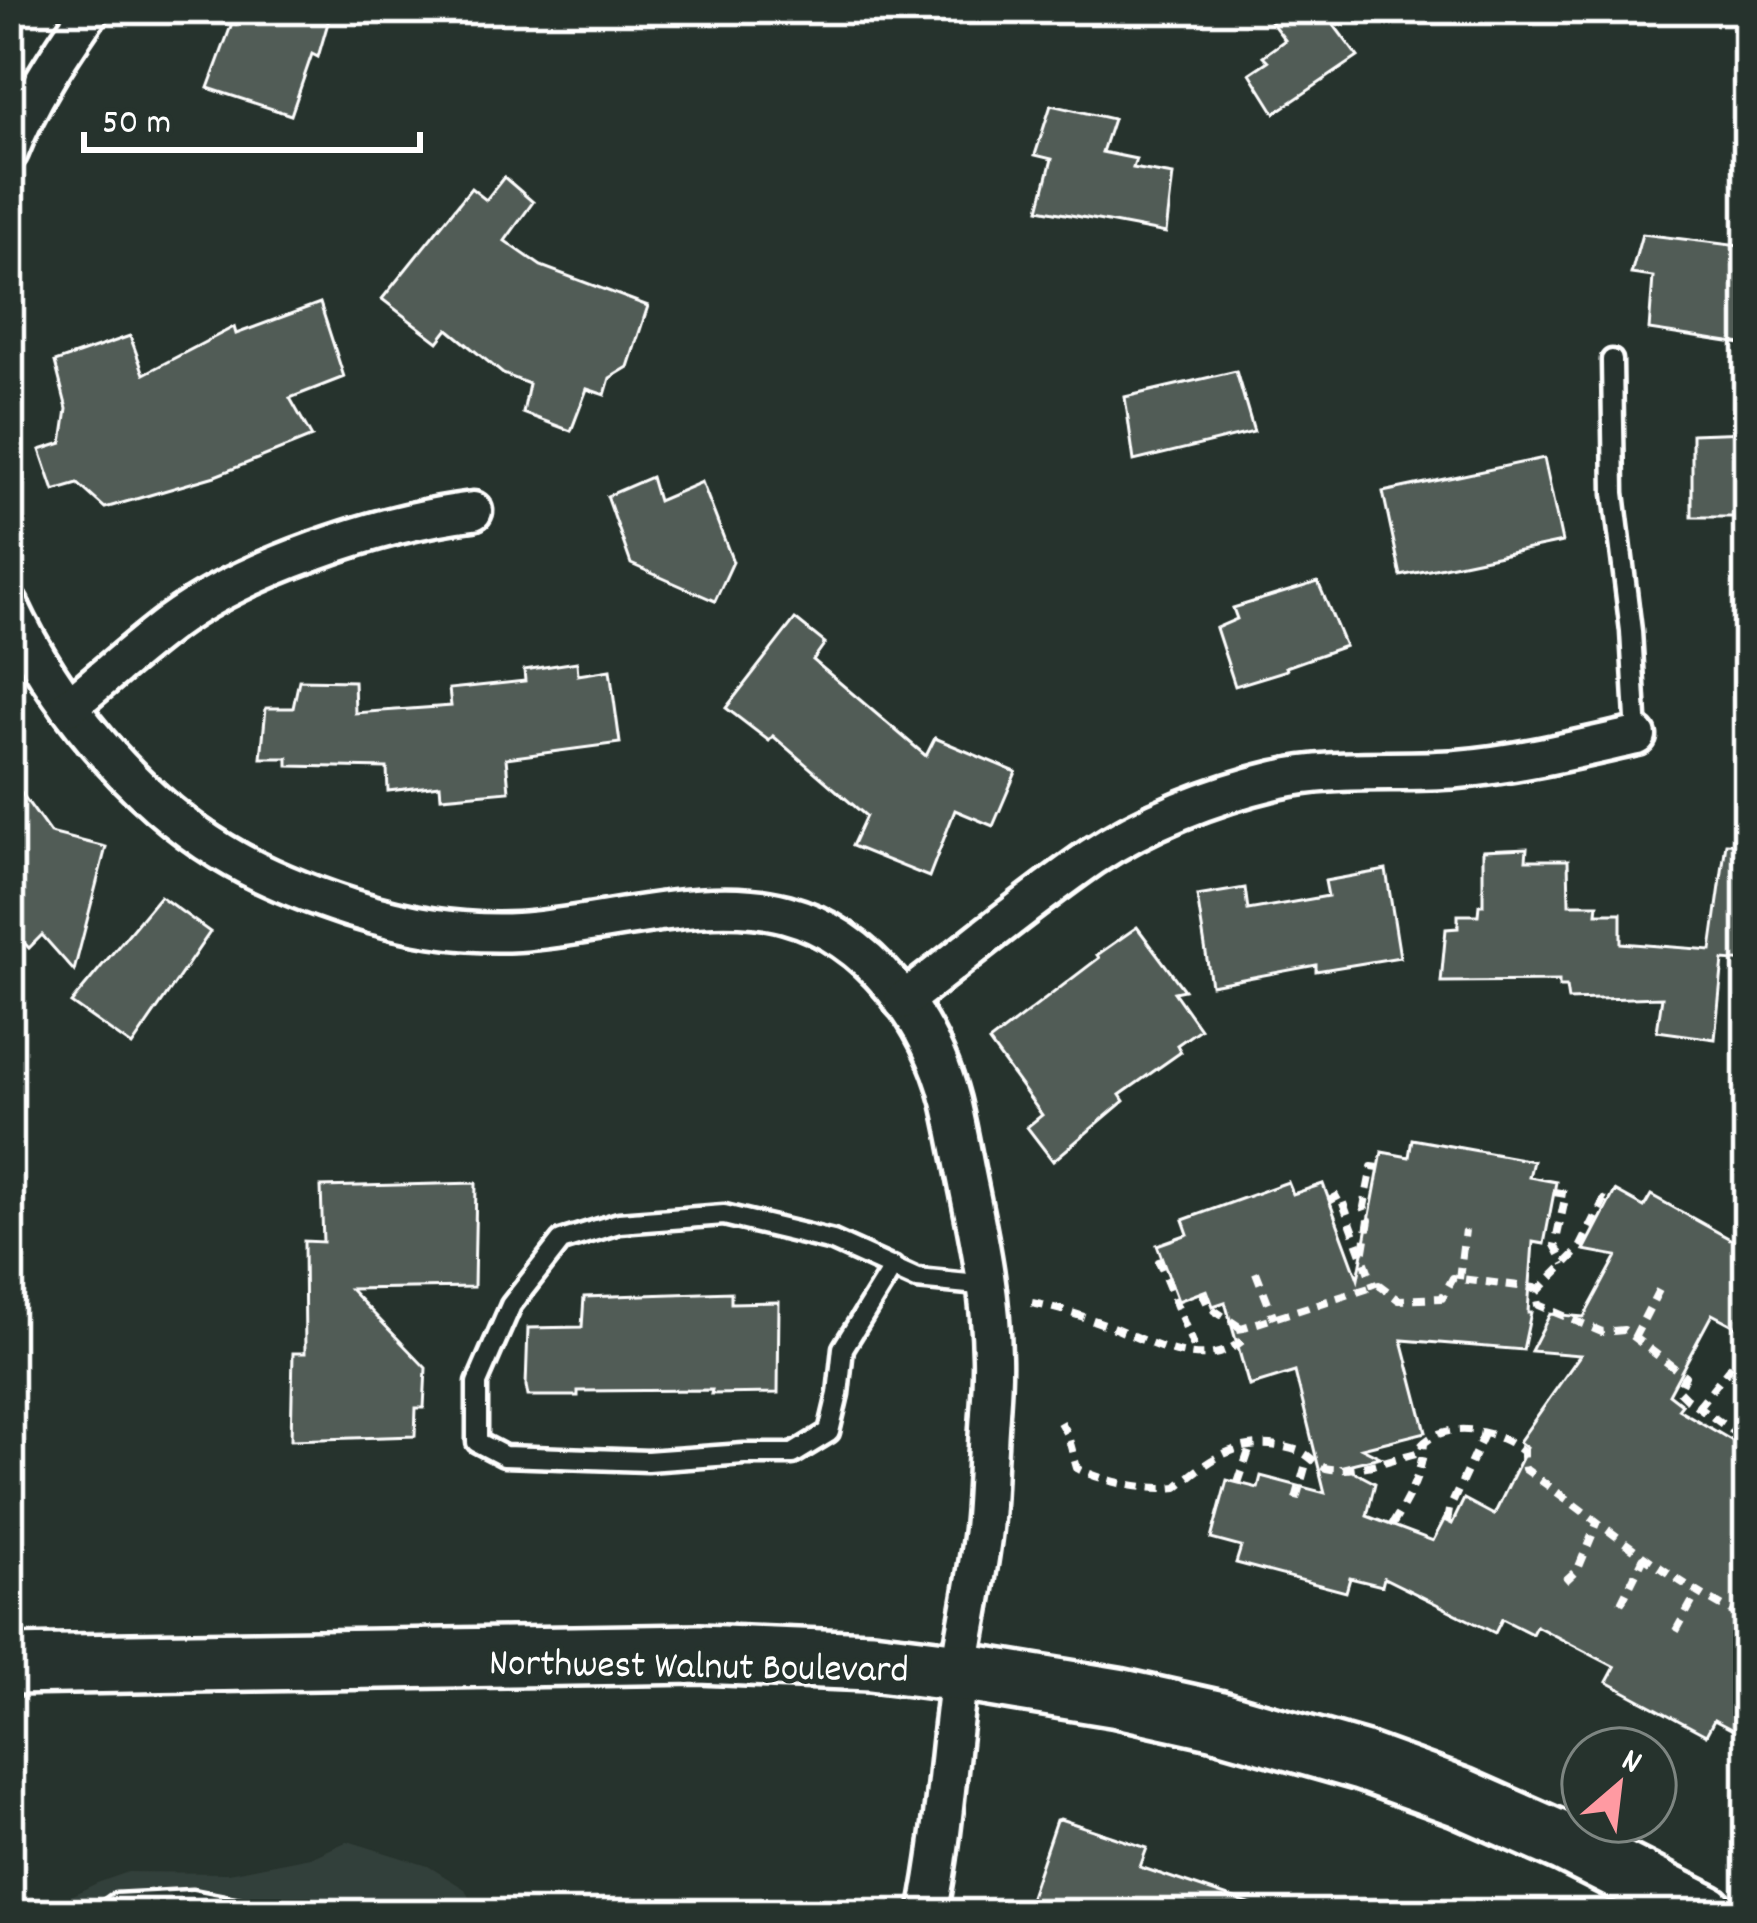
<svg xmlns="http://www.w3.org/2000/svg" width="1757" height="1923" viewBox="0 0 1757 1923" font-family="Dekko,sans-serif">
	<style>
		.built { fill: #333f3a }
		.building { fill: #515c57; stroke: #fff; stroke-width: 3 }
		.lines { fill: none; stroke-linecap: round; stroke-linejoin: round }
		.service-casing { stroke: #fff; stroke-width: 27 }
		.minor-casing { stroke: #fff; stroke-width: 45 }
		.primary-casing { stroke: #fff; stroke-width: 66 }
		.path { stroke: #fff; stroke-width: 8; stroke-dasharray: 12 9; stroke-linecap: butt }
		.service { stroke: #26332d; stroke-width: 18 }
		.minor { stroke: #26332d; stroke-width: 36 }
		.primary { stroke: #26332d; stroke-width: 57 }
		.labels { text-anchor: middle; stroke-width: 9; stroke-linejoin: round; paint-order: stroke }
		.street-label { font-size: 39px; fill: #fff; stroke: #26332d }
	</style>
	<rect width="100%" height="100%" fill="#26332d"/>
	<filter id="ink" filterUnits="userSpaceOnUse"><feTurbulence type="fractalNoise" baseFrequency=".00833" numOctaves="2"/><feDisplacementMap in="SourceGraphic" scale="24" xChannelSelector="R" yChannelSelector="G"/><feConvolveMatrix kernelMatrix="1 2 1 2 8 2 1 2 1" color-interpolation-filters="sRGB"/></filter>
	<g filter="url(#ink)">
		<polygon class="built" points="348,1841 428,1866 465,1889 477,1914 33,1914 97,1883 128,1872 228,1873 315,1856"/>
		<g class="building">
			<polygon points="243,9 332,9 318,57 312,54 291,115 208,88 232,23 236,24"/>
			<polygon points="1261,9 1322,9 1358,57 1275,113 1250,73 1268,61 1263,56 1285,40"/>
			<polygon points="1051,105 1113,119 1102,152 1136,159 1133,168 1173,175 1166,233 1039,209 1052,159 1035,155"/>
			<polygon points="504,177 533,202 505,241 541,266 648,306 628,367 610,378 605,395 587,389 571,431 523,413 529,384 503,374 448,329 438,342 382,299 471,188 486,200"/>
			<polygon points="1642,234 1748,247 1748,345 1649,330 1653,277 1631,274"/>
			<polygon points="320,303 344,377 290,398 312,437 215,476 105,508 78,484 54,491 40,450 62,443 67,409 55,362 130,336 144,374 234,327 236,334"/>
			<polygon points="1236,371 1254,432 1134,461 1125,397"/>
			<polygon points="1748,432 1748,517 1692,517 1692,434"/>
			<polygon points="1544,458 1562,542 1401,576 1383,492"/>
			<polygon points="651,477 658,501 702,482 733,562 715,601 631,564 607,496"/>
			<polygon points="1318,582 1345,646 1286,667 1287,670 1235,686 1216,628 1237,619 1233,608"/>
			<polygon points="795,619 825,643 813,660 926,756 935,738 1016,772 993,826 955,810 929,877 852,846 866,816 773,736 769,741 726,708"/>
			<polygon points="577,662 578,675 610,670 620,743 506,758 509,791 441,797 440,785 388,791 387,768 288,766 288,758 261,758 266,708 293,708 299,680 354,681 355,713 451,706 449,689 525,681 524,670"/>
			<polygon points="9,776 50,833 106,847 74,971 42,935 29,948 9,927"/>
			<polygon points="1726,843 1748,844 1748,962 1723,960 1715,1039 1657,1031 1662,997 1568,1000 1566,987 1559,987 1559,981 1441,982 1446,929 1458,928 1458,915 1478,915 1479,905 1483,905 1483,850 1527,848 1526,860 1568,860 1569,904 1598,904 1597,913 1621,913 1621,943 1711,950"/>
			<polygon points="1386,870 1400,957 1316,971 1316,965 1211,985 1197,896 1245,888 1248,910 1328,896 1325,881"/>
			<polygon points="160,896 210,932 132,1046 71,1003"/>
			<polygon points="1137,927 1184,990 1174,992 1200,1029 1177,1045 1181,1052 1120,1095 1124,1101 1053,1161 1027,1127 1042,1115 989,1042 1099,958 1097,955"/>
			<polygon points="1412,1139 1533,1161 1529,1177 1556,1182 1544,1244 1533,1242 1528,1312 1531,1312 1523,1350 1402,1340 1426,1432 1362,1448 1380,1457 1343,1466 1375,1483 1367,1516 1433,1541 1444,1520 1452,1524 1464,1499 1494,1515 1527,1448 1519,1442 1580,1355 1531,1351 1550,1314 1584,1317 1617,1256 1584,1250 1615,1191 1644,1207 1651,1195 1748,1249 1748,1333 1712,1314 1669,1394 1682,1404 1678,1409 1748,1450 1748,1738 1714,1720 1706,1735 1607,1682 1615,1667 1536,1626 1532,1634 1502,1619 1495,1633 1384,1578 1382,1586 1350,1578 1346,1592 1236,1563 1241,1547 1211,1539 1227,1480 1258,1488 1261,1476 1325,1493 1295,1372 1249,1386 1225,1302 1213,1306 1207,1290 1178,1301 1157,1245 1188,1234 1183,1220 1288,1182 1293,1194 1323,1184 1358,1279 1382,1152 1409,1157"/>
			<polygon points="476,1183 474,1287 350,1289 426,1368 424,1408 416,1408 415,1436 291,1440 293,1353 305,1353 304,1241 323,1242 321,1187"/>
			<polygon points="731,1292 731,1303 779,1302 778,1393 711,1394 712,1390 578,1391 578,1396 528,1396 526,1386 528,1328 582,1327 584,1297"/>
			<polygon points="1060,1819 1147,1848 1140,1867 1261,1908 1260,1914 1024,1914 1056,1820"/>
		</g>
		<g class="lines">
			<g class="service-casing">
				<g id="service">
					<polyline points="1612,360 1614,493 1631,631 1637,736"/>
					<polyline points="893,1267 843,1348 838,1394 829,1432 793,1454 744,1454 647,1461 504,1456 477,1442 477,1383 511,1305 561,1241 619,1223 724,1215 833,1241 917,1279 989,1286"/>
					<polyline points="102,1914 116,1904 192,1900 265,1914"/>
				</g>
			</g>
			<g class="minor-casing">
				<g id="minor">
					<path d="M9,152C29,100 59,55 91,9"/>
					<path d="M9,605C53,700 132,797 222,852C261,876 307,894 350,908C406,925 459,935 518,932C601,927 705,892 786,914C870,937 930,1020 951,1101C958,1130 963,1160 969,1189C981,1247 991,1298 992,1357C993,1387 989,1418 988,1447C986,1477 986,1508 982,1537C976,1584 966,1629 959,1676C948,1755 944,1836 928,1914"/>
					<path d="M69,706C103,679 135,649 170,623C245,568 381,522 473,511"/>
					<path d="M903,1001C966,953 1027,902 1092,857C1146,821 1213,795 1276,780C1336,766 1397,774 1458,769C1518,764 1578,749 1637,736"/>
				</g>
			</g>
			<g class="primary-casing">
				<polyline id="primary" points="9,1665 699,1654 871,1661 960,1672 1118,1698 1217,1720 1361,1761 1460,1797 1567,1844 1706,1914"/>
			</g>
			<g class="path">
				<polyline points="1554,1192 1566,1194 1555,1245 1565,1264"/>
				<polyline points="1329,1201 1340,1195 1374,1287"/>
				<polyline points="1364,1251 1369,1220 1364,1207 1372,1167 1379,1168"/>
				<polyline points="1163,1261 1159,1262 1197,1355"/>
				<polyline points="1256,1272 1274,1318"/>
				<polyline points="1459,1279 1465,1230"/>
				<polyline points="1202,1292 1209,1307 1241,1328"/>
				<polyline points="1537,1292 1579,1250 1604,1200 1609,1203"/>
				<path d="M1032,1303C1058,1308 1082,1316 1107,1325C1149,1341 1202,1375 1243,1340L1241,1328L1379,1285L1399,1300L1442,1298L1453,1278L1535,1288L1538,1305L1602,1332L1624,1330L1685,1376L1678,1390L1686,1398L1741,1437L1748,1430"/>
				<polyline points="1634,1338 1661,1286"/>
				<polyline points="1698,1407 1748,1345"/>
				<path d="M1060,1422L1068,1436L1077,1468C1103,1482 1148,1491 1177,1487C1215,1454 1247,1434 1299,1451C1311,1455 1317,1468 1331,1469C1360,1471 1389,1460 1416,1453C1437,1417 1496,1428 1523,1452L1525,1469C1599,1521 1667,1580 1748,1620"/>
				<polyline points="1238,1483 1251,1445"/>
				<polyline points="1296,1499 1308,1457"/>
				<polyline points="1447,1522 1449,1510 1485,1432"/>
				<path d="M1392,1525C1408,1499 1423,1473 1424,1441"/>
				<polyline points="1565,1581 1578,1569 1598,1521"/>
				<polyline points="1621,1603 1644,1557"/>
				<polyline points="1676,1631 1697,1593"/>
			</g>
			<use href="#service" class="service"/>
			<use href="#minor" class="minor"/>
			<use href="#primary" class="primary"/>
		</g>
	</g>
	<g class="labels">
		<g class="street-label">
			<text transform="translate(699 1663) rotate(1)" y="14">Northwest Walnut Boulevard</text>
		</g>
	</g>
	<rect width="1757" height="1923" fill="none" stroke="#26332d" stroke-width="48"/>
	<rect x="24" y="24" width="1709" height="1875" fill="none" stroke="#fff" stroke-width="4.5" filter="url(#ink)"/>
	<g transform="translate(1619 1785) rotate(28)"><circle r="57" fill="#26332d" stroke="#7d8581" stroke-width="3"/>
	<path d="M0-9L21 45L0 30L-21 45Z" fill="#ff9aa2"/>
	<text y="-18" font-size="33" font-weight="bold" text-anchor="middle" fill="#ffffff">N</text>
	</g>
	<path d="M84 132v18h336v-18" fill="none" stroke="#ffffff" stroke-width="6"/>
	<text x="102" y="132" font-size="36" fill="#ffffff" stroke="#26332d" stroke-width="9" paint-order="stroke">50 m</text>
</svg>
